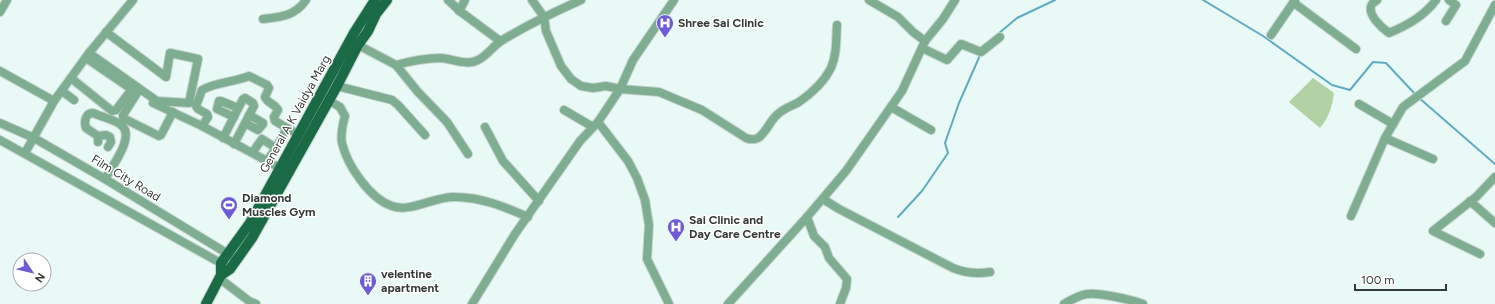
<svg xmlns="http://www.w3.org/2000/svg" width="1495" height="304" viewBox="0 0 1495 304" font-family="Figtree,sans-serif">
	<style>
		.green { fill: #b2d1a5 }
		.lines { fill: none; stroke-linecap: round; stroke-linejoin: round }
		.stream { stroke: #5eabc4; stroke-width: 2 }
		.minor-casing { stroke: #c5d3cf; stroke-width: 10 }
		.major-casing { stroke: #c5d3cf; stroke-width: 12 }
		.minor { stroke: #7ead91; stroke-width: 8 }
		.major { stroke: #1a6b45; stroke-width: 10 }
		.labels { text-anchor: middle; stroke-width: 3; stroke-linejoin: round; paint-order: stroke }
		.poi-label { font-size: 12px; font-weight: bold; fill: #343a38; stroke: #fff; text-anchor: start }
		.street-label { font-size: 12px; fill: #343a38; stroke: #fff }
	</style>
	<rect width="100%" height="100%" fill="#e9f9f5"/>
	<path class="green" d="M1313,78L1334,93C1332,107 1329,117 1320,128L1289,102Z"/>
	<g class="lines">
		<g class="stream">
			<polyline points="1203,0 1263,36 1332,85 1350,90 1373,62 1386,63 1415,94"/>
			<polyline points="998,34 1017,18 1055,0"/>
			<polyline points="1418,97 1495,164"/>
			<polyline points="898,217 922,191 948,153 945,143 959,103 981,53"/>
		</g>
		<g class="minor-casing">
			<g id="minor">
				<polyline points="448,0 461,12 500,41"/>
				<path d="M532,0L544,17L546,31L561,66L571,79L581,86L593,88L606,86L620,89L659,92L702,110L746,138C751,140 754,140 758,138C767,132 770,120 778,114C784,108 792,106 799,102C812,93 824,82 831,68C837,54 836,40 837,25"/>
				<polyline points="869,0 898,17 913,32 925,41"/>
				<path d="M1377,0C1376,1 1374,2 1372,4C1366,14 1382,28 1389,33C1408,25 1424,16 1436,0"/>
				<polyline points="1294,3 1356,49"/>
				<polyline points="459,11 465,0"/>
				<polyline points="0,12 7,0"/>
				<path d="M263,19C281,17 295,16 306,0"/>
				<polyline points="1446,21 1456,5 1449,0"/>
				<polyline points="1271,35 1295,0"/>
				<polyline points="358,45 396,65 418,92 447,122 468,154"/>
				<polyline points="922,48 947,60 961,44 981,52 1000,37"/>
				<polyline points="89,53 157,101 189,103 198,59 170,53 166,77 106,32"/>
				<polyline points="86,58 130,88"/>
				<path d="M396,65C411,61 425,58 441,58C453,59 467,66 478,60C487,56 493,46 501,41C527,25 554,12 581,0"/>
				<polyline points="0,71 54,101"/>
				<polyline points="71,78 112,111 116,110 132,89"/>
				<polyline points="337,86 392,100 398,105 425,135"/>
				<polyline points="62,91 74,100"/>
				<polyline points="137,93 123,115 123,118 159,136 161,135 173,112"/>
				<path d="M328,100L340,107L345,116C343,124 340,134 342,143C347,165 370,199 392,206C410,213 435,196 455,197C481,197 505,207 528,217"/>
				<polyline points="153,103 202,126 280,168"/>
				<polyline points="1359,104 1393,124"/>
				<polyline points="891,107 931,130"/>
				<polyline points="564,110 593,127"/>
				<polyline points="234,117 217,109 219,101 221,101 238,108"/>
				<polyline points="598,122 628,161 637,178 645,200 649,225 647,259 669,304"/>
				<polyline points="0,123 34,138 105,179 233,257"/>
				<polyline points="245,123 258,130 263,124 263,123 249,115"/>
				<path d="M202,126L208,117L207,114L198,109L196,106L202,90C216,82 235,82 249,76L267,85L269,88L265,97C267,103 275,104 278,110L274,117L275,121L299,135"/>
				<polyline points="485,127 503,161 539,201"/>
				<polyline points="98,136 106,135 110,137 111,142 108,147"/>
				<polyline points="223,138 243,99 245,98 253,103 254,106 234,144"/>
				<polyline points="1385,138 1433,159"/>
				<polyline points="0,140 226,266"/>
				<path d="M98,142V136L86,128C84,122 85,113 93,113C102,117 112,119 120,124C137,135 112,166 105,179"/>
				<polyline points="255,149 262,139 276,148 287,128"/>
				<polyline points="25,153 54,101 89,53 133,0"/>
				<polyline points="267,161 276,148"/>
				<path d="M823,199L839,209L953,268C965,273 977,274 990,272"/>
				<polyline points="1470,201 1495,223"/>
				<polyline points="1351,216 1385,138 1403,107 1465,61 1495,5"/>
				<polyline points="807,217 814,236 825,247 829,258 847,279 846,288 840,304"/>
				<polyline points="1480,254 1433,231 1476,197 1495,177"/>
				<polyline points="219,278 249,301 256,304"/>
				<polyline points="472,304 515,234 580,141 598,122 620,89 633,60 674,0"/>
				<polyline points="728,304 807,217 846,171 902,91 925,41 943,19 955,0"/>
				<path d="M1064,304C1071,300 1079,295 1087,294C1098,292 1132,300 1143,304"/>
			</g>
		</g>
		<g class="major-casing">
			<g id="major">
				<polyline points="221,275 230,269 252,238 337,86 358,45 368,31 376,14 387,0"/>
				<polyline points="206,304 221,275 221,263 250,223 354,33 375,0"/>
			</g>
		</g>
		<use href="#minor" class="minor"/>
		<use href="#major" class="major"/>
	</g>
	<defs>
		<g id="hospital-pin" transform="scale(0.9)"><path d="M0 17L-7.5 6A9.5 9.5 0 1 1 7.5 6Z" fill="#6d5cd6" stroke="#fff"/><path d="M-5-5h3v3.5h4V-5h3V5h-3V1.5h-4V5h-3Z" fill="#fff"/></g>
		<g id="stadium-pin" transform="scale(0.9)"><path d="M0 17L-7.5 6A9.5 9.5 0 1 1 7.5 6Z" fill="#6d5cd6" stroke="#fff"/><path d="M0-5a6.5 5 0 1 0 0 10a6.5 5 0 1 0 0-10ZM-3.5-1.8h7v3.6h-7Z" fill="#fff"/></g>
		<g id="building-pin" transform="scale(0.9)"><path d="M0 17L-7.5 6A9.5 9.5 0 1 1 7.5 6Z" fill="#6d5cd6" stroke="#fff"/><path d="M-4-6H4V6H1V3H-1V6H-4ZM-2.5-4.3h1.7v1.8h-1.7ZM.8-4.3h1.7v1.8H.8ZM-2.5-1h1.7V.8h-1.7ZM.8-1h1.7V.8H.8Z" fill="#fff"/></g>
	</defs>
	<g fill-rule="evenodd">
		<use href="#hospital-pin" x="665" y="23"/>
		<use href="#stadium-pin" x="229" y="205"/>
		<use href="#hospital-pin" x="676" y="227"/>
		<use href="#building-pin" x="368" y="281"/>
	</g>
	<g class="labels">
		<g class="poi-label">
			<text x="678" y="27">Shree Sai Clinic</text>
			<text x="242" y="202">Diamond<tspan x="242" dy="14">Muscles Gym</tspan></text>
			<text x="689" y="224">Sai Clinic and<tspan x="689" dy="14">Day Care Centre</tspan></text>
			<text x="381" y="278">velentine<tspan x="381" dy="14">apartment</tspan></text>
		</g>
		<g class="street-label">
			<text transform="translate(295 114) rotate(-61)" y="4">General A K Vaidya Marg</text>
			<text transform="translate(126 178) rotate(31)" y="4">Film City Road</text>
		</g>
	</g>
	<g transform="translate(32 272) rotate(125)"><circle r="19" fill="#ffffff" stroke="#aeb0af"/>
	<path d="M0-3L7 15L0 10L-7 15Z" fill="#6d5cd6"/>
	<text y="-6" font-size="11" font-weight="bold" text-anchor="middle" fill="#343a38">N</text>
	</g>
	<path d="M1355 284v6h91v-6" fill="none" stroke="#343a38" stroke-width="2"/>
	<text x="1361" y="284" font-size="12" fill="#343a38" stroke="#ffffff" stroke-width="3" paint-order="stroke">100 m</text>
</svg>
